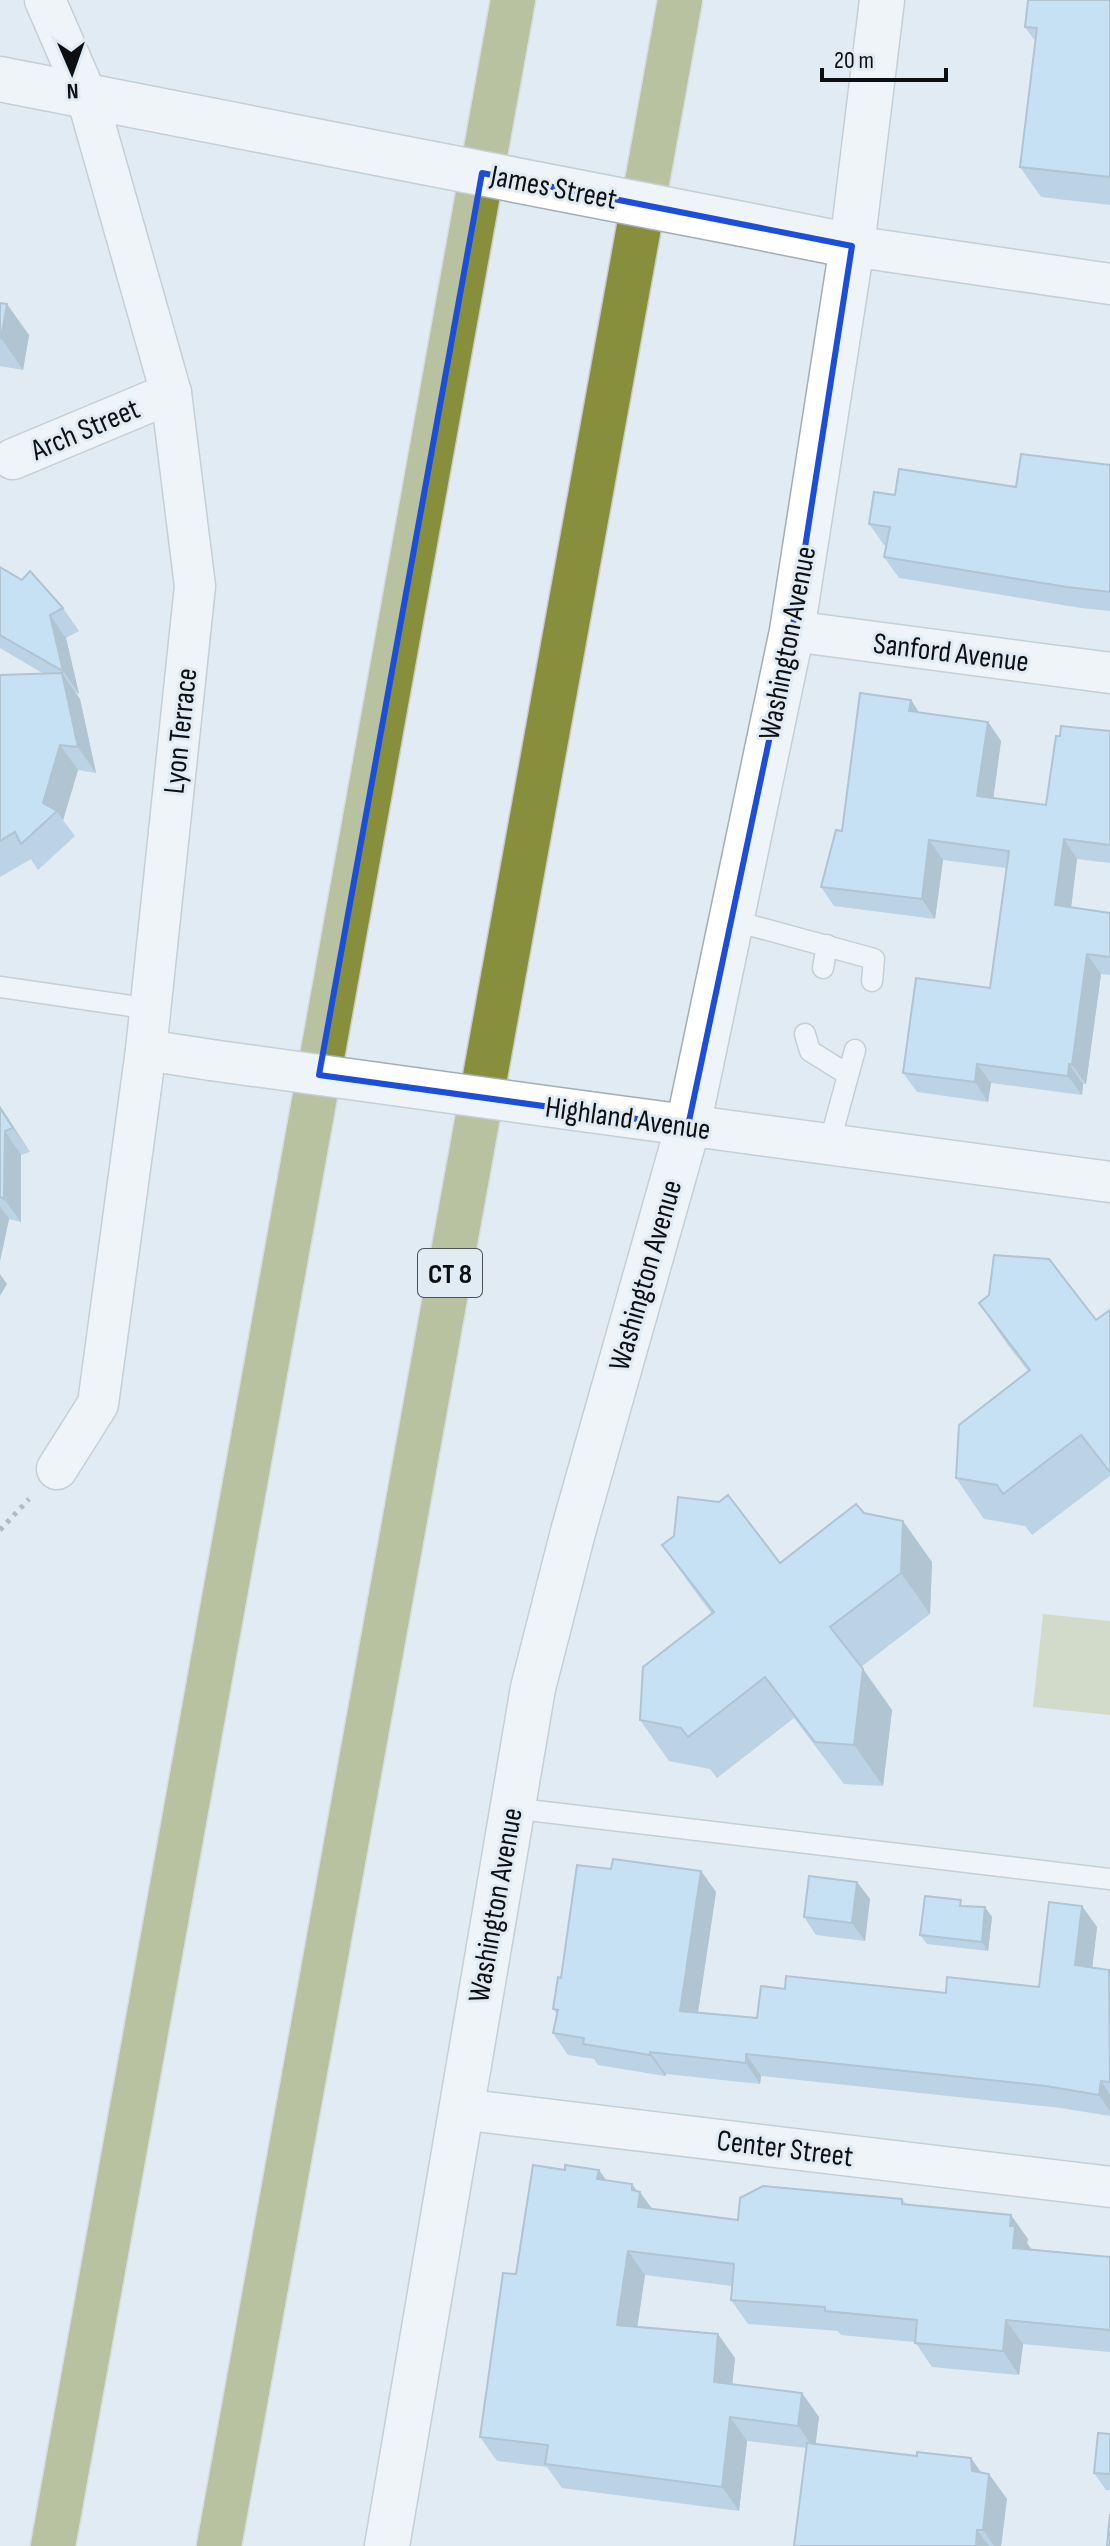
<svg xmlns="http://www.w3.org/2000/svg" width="1110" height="2546" viewBox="0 0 1110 2546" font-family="'Sofia Sans Condensed',sans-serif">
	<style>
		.green { fill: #c0c698 }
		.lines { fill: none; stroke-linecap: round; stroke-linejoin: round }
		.service-casing { stroke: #a3adb4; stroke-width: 23 }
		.minor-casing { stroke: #a3adb4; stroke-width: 43 }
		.tertiary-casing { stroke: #a3adb4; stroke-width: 47 }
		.secondary-casing { stroke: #a3adb4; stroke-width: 47 }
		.motorway-casing { stroke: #cacacb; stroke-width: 47 }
		.path { stroke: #767e83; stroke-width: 5; stroke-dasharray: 4 6; stroke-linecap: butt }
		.service { stroke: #fff; stroke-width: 20 }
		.minor { stroke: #fff; stroke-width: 40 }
		.tertiary { stroke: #fff; stroke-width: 44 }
		.secondary { stroke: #fff; stroke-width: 44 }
		.motorway { stroke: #878f3d; stroke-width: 44 }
		.minor-bridge-casing { stroke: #a3adb4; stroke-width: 43; stroke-linecap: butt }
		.tertiary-bridge-casing { stroke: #a3adb4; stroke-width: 47; stroke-linecap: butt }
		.minor-bridge { stroke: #fff; stroke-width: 40 }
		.tertiary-bridge { stroke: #fff; stroke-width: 44 }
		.wall { fill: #90b6d4 }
		.shaded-wall { fill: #7594ac }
		.building { fill: #a7d4f6; stroke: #7594ac; stroke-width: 2 }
		.marked { fill: none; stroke: #1d4ed8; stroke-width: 6; stroke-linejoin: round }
		.labels { text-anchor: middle; stroke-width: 6; stroke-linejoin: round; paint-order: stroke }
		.shield { fill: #e0ebf3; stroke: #4c5256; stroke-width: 2 }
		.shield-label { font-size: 28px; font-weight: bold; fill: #0c1013 }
		.street-label { font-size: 30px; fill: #0c1013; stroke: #e0ebf3 }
	</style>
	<rect width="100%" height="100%" fill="#e0ebf3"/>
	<polygon class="green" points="1043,1614 1110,1621 1110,1715 1033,1707"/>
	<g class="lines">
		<g class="service-casing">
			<g id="service">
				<polyline points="731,920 874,959 872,981"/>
				<polyline points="823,968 827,945"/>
				<polyline points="0,987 151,1009"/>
				<polyline points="805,1034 810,1051 847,1074"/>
				<polyline points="829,1145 855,1050"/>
				<polyline points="511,1808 1110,1879"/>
			</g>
		</g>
		<g class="minor-casing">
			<g id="minor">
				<polyline points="45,0 87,97 171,393 195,586 146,1050 98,1404 57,1469"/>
				<polyline points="852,246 1110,284"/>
				<polyline points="13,459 171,393"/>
				<polyline points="792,631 1110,673"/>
				<polyline points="146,1050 211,1060"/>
				<polyline points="589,1112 1110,1182"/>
				<polyline points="460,2109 1110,2187"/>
			</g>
		</g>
		<g class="tertiary-casing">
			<g id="tertiary">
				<polyline points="0,79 392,156"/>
				<polyline points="742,224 852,246"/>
			</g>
		</g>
		<g class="secondary-casing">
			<polyline id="secondary" points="387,2546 533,1688 573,1532 688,1126 792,631 852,246 882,0"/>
		</g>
		<g class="motorway-casing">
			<g id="motorway">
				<polyline points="53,2546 513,0"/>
				<polyline points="219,2546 680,0"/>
			</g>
		</g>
		<polyline class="path" points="0,1530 29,1499"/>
		<use href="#service" class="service"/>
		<use href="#minor" class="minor"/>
		<use href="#tertiary" class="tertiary"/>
		<use href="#secondary" class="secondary"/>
		<use href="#motorway" class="motorway"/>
		<g class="minor-bridge-casing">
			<polyline id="minor-bridge" points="211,1060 589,1112"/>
		</g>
		<g class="tertiary-bridge-casing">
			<polyline id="tertiary-bridge" points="392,156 742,224"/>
		</g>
		<use href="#minor-bridge" class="minor-bridge"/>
		<use href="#tertiary-bridge" class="tertiary-bridge"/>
	</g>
	<g class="wall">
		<polygon points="1110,0 1110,205 1041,197 1020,167 1035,41 1025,27"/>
		<polygon points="0,303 29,335 23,370 0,366"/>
		<polygon points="1110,465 1110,611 1081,608 899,578 884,557 887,546 884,545 869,524 895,495 1016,487"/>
		<polygon points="0,567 63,608 79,631 66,638 79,694 75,692 80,699 96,773 78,770 63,820 75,836 38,870 31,859 0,877 0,675 44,674 0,648"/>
		<polygon points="911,700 919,713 988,722 1001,741 993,798 1046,805 1060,736 1110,731 1110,863 1077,859 1071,907 1110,913 1110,975 1101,974 1086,1084 1083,1084 1082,1095 991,1083 988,1102 917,1092 903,1073 990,988 1006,868 943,860 935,919 834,906 821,887 842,831"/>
		<polygon points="0,1106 30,1152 21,1155 21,1222 9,1219 0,1261"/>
		<polygon points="979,1303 1096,1320 1110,1310 1110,1476 1032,1535 1025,1526 984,1519 956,1478 1028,1371 1007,1344"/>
		<polygon points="864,1513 932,1562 930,1614 861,1667 892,1710 883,1786 844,1784 794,1718 717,1778 710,1769 669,1761 640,1720 712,1614 691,1586 662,1545 780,1563"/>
		<polygon points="611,1869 701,1871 716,1892 698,2012 757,2018 785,1989 946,1993 1039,1987 1082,1906 1097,1927 1092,1968 1110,1971 1110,2116 1061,2108 761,2076 760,2084 666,2074 665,2076 598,2065 594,2059 568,2055 553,2033 557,2014 553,2009 561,1978"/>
		<polygon points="857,1882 870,1899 865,1941 816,1935 804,1917"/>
		<polygon points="965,1906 992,1917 988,1951 927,1944 920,1935"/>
		<polygon points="599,2170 606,2181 637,2191 653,2209 738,2220 902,2199 906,2204 1028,2239 1027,2243 1031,2249 1110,2257 1110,2352 1023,2344 1019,2375 932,2367 915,2342 841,2335 838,2331 748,2324 731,2300 732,2286 645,2275 637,2327 735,2358 732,2385 819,2417 815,2444 981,2473 1007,2499 1001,2546 794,2546 806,2448 747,2441 739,2511 562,2488 547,2467 497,2461 480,2437 516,2274"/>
		<polygon points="1110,2434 1110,2490 1106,2490 1094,2473"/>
	</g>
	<g class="shaded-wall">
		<polygon points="7,304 29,335 23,370 1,338"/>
		<polygon points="50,615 66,638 79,694 63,671"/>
		<polygon points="62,673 80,699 96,773 78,747"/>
		<polygon points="911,700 924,720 909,711"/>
		<polygon points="988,722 1001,741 991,816 977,796"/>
		<polygon points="60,745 78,770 63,820 57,811 43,803"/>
		<polygon points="1064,839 1077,859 1069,925 1055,905"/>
		<polygon points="929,840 943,860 935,919 922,899"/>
		<polygon points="1087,954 1101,974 1086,1084 1072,1065"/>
		<polygon points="977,1064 991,1083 988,1102 975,1082"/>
		<polygon points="1069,1064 1083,1084 1082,1095 1068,1076"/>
		<polygon points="0,1106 30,1152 13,1128 0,1108"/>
		<polygon points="5,1131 21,1155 21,1222 4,1199"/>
		<polygon points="0,1206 9,1219 0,1261"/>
		<polygon points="0,1274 7,1284 0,1296"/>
		<polygon points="903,1521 932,1562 930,1614 901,1573"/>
		<polygon points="863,1669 892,1710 883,1786 854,1745"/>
		<polygon points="701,1871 716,1892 695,2032 680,2011"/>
		<polygon points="857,1882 870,1899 865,1941 852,1923"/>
		<polygon points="1082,1906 1097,1927 1090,1987 1075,1965"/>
		<polygon points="985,1907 992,1917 988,1951 982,1942"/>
		<polygon points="650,2052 666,2074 665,2076 650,2055"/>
		<polygon points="746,2054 761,2076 760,2084 746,2063"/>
		<polygon points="1101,2081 1110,2095 1110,2111 1099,2095"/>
		<polygon points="599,2170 616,2194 597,2179"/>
		<polygon points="632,2184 640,2195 640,2192 657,2216 638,2207 632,2190"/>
		<polygon points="1011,2215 1028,2239 1027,2243 1032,2250 1013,2248 1010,2226"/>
		<polygon points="628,2251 645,2275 634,2349 617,2325"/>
		<polygon points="1006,2320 1023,2344 1019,2375 1003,2351"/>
		<polygon points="718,2334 735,2358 730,2406 714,2382"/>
		<polygon points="802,2393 819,2417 815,2450 798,2426"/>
		<polygon points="730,2417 747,2441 739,2511 722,2487"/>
		<polygon points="971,2458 988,2482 989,2474 1007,2499 1001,2546 994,2546 983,2530 972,2471"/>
		<polygon points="977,2530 989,2546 976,2546"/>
	</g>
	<g class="building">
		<polygon points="1028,0 1110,0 1110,177 1020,167 1037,28 1025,27"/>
		<polygon points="0,303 7,304 1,338 0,338"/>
		<polygon points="1021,454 1110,465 1110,592 1067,587 884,557 890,527 869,524 874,492 895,495 899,469 1016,487"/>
		<polygon points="0,567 22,580 30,571 63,608 50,615 63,671 0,635"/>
		<polygon points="62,673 78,747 60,745 43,803 57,811 21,844 15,832 0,841 0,675"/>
		<polygon points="860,693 911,700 909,711 988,722 977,796 1046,805 1056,736 1060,736 1061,726 1110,731 1110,845 1064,839 1055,905 1110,913 1110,957 1087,954 1072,1065 1069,1064 1068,1076 977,1064 975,1082 903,1073 916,978 990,988 1009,851 929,840 922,899 821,887 836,830 842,831"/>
		<polygon points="0,1108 13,1128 5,1131 4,1199 0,1197"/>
		<polygon points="994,1255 1049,1259 1096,1320 1110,1310 1110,1472 1081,1435 1003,1494 997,1485 956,1478 959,1425 1030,1370 979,1303 989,1295"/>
		<polygon points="728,1495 780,1563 856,1504 864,1513 903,1521 901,1573 830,1627 863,1669 854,1745 815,1742 765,1677 688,1737 681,1728 640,1720 643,1667 714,1612 662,1545 674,1536 678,1497 719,1502"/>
		<polygon points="613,1859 701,1871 680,2011 757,2018 761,1986 785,1989 786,1976 946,1993 947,1977 1039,1987 1049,1902 1082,1906 1075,1965 1109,1970 1110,2082 1101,2081 1099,2095 1046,2086 746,2054 746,2063 650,2052 650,2055 583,2044 584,2038 553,2033 558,2010 553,2009 558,1977 561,1978 577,1865 611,1869"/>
		<polygon points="809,1876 857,1882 852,1923 804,1917"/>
		<polygon points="925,1896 961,1900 960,1906 985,1907 982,1942 920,1935"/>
		<polygon points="533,2165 565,2170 565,2165 599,2170 597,2179 632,2184 632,2190 640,2192 638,2207 738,2220 740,2198 763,2186 902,2199 902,2204 1011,2215 1010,2226 1015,2226 1013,2248 1110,2257 1110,2330 1006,2320 1003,2351 915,2343 917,2320 825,2311 825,2307 731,2300 734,2264 628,2251 617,2325 718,2334 714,2382 802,2393 798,2426 730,2417 722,2487 545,2464 548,2445 480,2437 503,2273 516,2274"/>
		<polygon points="1098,2433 1110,2434 1110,2474 1094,2473"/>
		<polygon points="807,2443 917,2456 917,2452 971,2458 972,2471 989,2474 983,2530 977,2530 976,2546 794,2546"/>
		<polygon points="1110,2514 1110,2546 1107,2546"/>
	</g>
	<path d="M0 0H1110V2546H0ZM482,173L852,246L792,631L688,1126L319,1075Z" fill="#e0ebf3" fill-opacity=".55" fill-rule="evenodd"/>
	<path class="marked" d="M482,173L852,246L792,631L688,1126L319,1075Z"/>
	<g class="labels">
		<rect class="shield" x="418" y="1249" width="64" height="48" rx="6"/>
		<g class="shield-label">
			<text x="450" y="1283">CT 8</text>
		</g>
		<g class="street-label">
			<text transform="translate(554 187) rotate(11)" y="10">James Street</text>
			<text transform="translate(85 429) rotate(-23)" y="10">Arch Street</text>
			<text transform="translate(787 643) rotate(-79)" y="10">Washington Avenue</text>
			<text transform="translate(951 652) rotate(7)" y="10">Sanford Avenue</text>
			<text transform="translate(180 731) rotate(-84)" y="10">Lyon Terrace</text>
			<text transform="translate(628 1118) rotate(8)" y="10">Highland Avenue</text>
			<text transform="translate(645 1275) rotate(-74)" y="10">Washington Avenue</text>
			<text transform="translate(495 1905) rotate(-80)" y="10">Washington Avenue</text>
			<text transform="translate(785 2148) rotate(7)" y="10">Center Street</text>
		</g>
	</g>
	<g transform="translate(72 72) rotate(178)" stroke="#e0ebf3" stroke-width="6" paint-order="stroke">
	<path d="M0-6L14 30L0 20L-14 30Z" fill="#0c1013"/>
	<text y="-12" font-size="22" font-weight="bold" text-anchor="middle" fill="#0c1013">N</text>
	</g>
	<path d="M822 68v12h124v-12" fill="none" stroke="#0c1013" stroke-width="4"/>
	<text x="834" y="68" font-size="24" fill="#0c1013" stroke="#e0ebf3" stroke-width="6" paint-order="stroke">20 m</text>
</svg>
